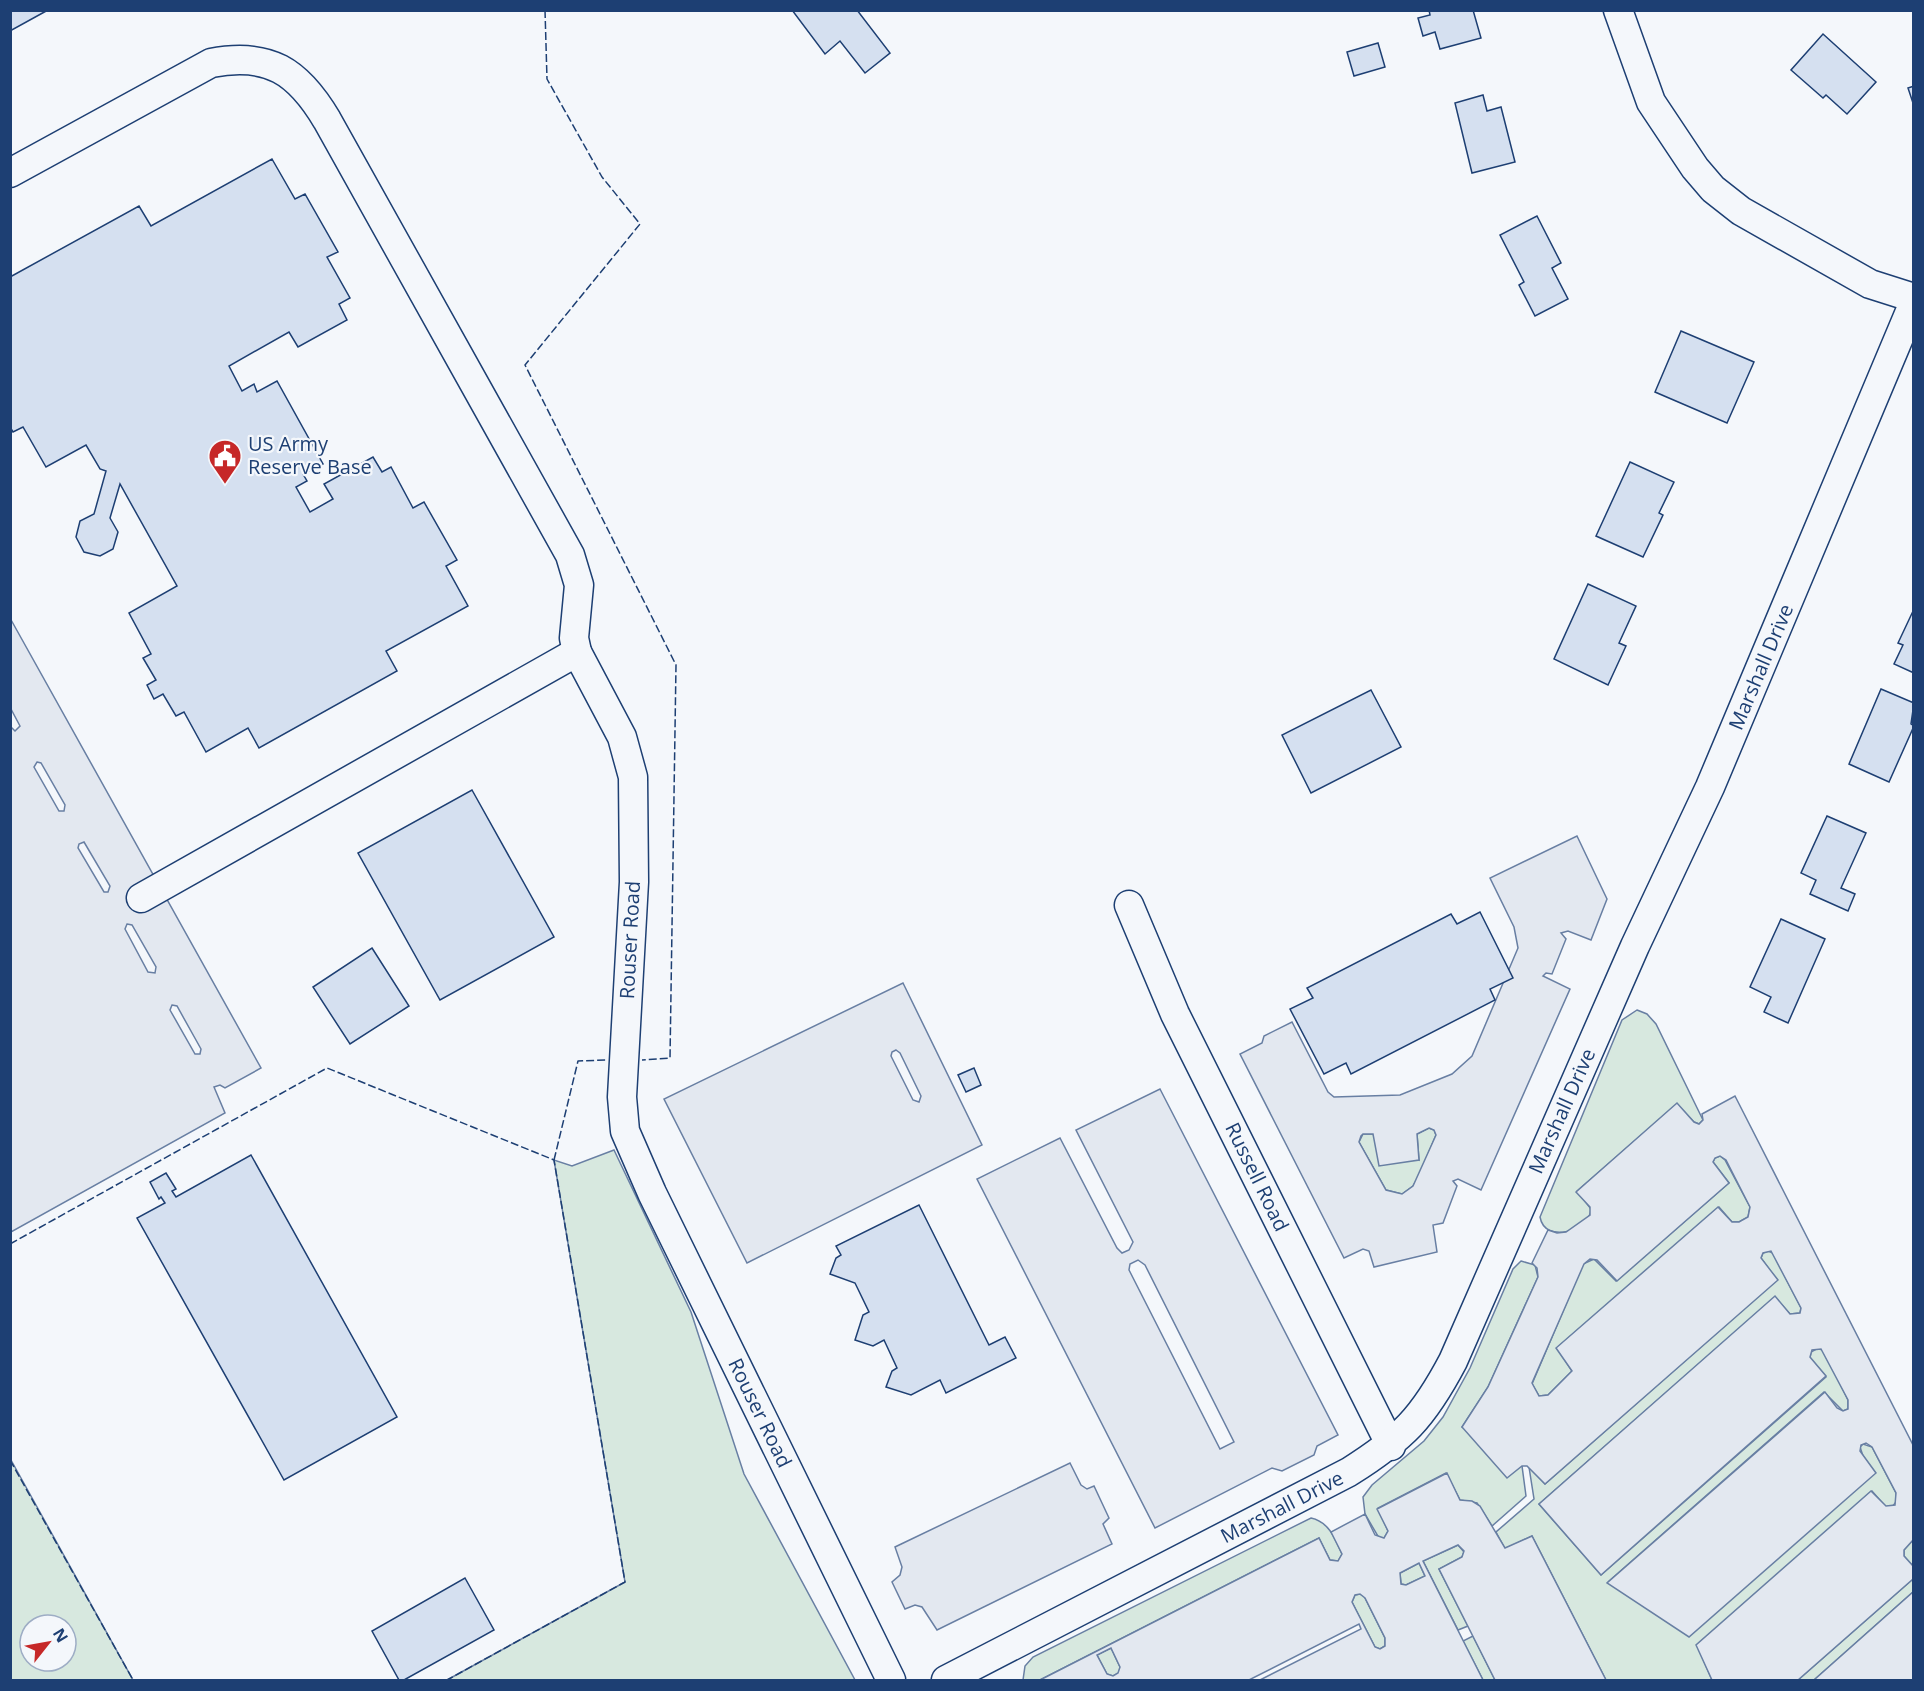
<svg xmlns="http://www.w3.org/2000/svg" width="1924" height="1691" viewBox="0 0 1924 1691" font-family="'Open Sans',sans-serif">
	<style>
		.green { fill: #d7e8df; stroke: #687fa3; stroke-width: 1.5; fill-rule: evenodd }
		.parking { fill: #e3e8f0; stroke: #687fa3; stroke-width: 1.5; fill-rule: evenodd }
		.building { fill: #d5e0f0; stroke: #1d3f73; stroke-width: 1.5 }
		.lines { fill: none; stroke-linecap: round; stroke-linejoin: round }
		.minor-casing { stroke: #1d3f73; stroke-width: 31 }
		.minor { stroke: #f4f7fb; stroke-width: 28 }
		.fence { stroke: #1d3f73; stroke-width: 1.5; stroke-dasharray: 8 3; stroke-linecap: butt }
		.labels { text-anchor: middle; stroke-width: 4.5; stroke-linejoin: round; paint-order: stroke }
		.poi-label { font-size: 20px; fill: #1d3f73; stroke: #f4f7fb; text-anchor: start }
		.street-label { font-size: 20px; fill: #1d3f73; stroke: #f4f7fb }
	</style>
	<rect width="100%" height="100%" fill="#f4f7fb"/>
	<g class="green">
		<path d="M1637,1010L1647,1014L1656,1024L1703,1120L1699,1124L1694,1122L1677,1104L1577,1191L1591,1209C1590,1230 1545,1245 1540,1217L1622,1020Z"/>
		<polygon points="1429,1128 1434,1130 1436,1135 1418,1178 1413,1186 1402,1194 1386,1190 1359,1142 1363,1134 1373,1134 1376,1140 1419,1160 1417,1134"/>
		<polygon points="614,1150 691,1312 744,1474 855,1680 447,1680 625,1582 554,1160 572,1166"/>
		<polygon points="1720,1156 1725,1160 1750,1207 1748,1217 1739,1222 1732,1222 1719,1207 1557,1348 1572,1371 1548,1395 1539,1396 1532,1384 1583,1264 1594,1259 1616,1281 1729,1183 1713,1162 1715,1158"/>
		<polygon points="1768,1251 1773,1253 1801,1308 1800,1313 1790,1314 1775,1297 1539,1504 1601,1575 1826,1377 1810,1358 1811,1352 1818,1348 1824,1351 1848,1400 1848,1409 1843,1411 1824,1392 1608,1582 1875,1473 1863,1456 1860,1447 1863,1444 1872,1447 1896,1493 1896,1502 1892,1507 1886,1507 1872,1491 1697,1645 1712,1680 1606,1680 1532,1536 1505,1549 1496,1532 1534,1499 1529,1467 1545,1484 1777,1280 1761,1258 1763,1253"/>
		<polygon points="1521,1261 1535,1265 1538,1277 1488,1387 1462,1427 1522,1466 1526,1496 1492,1526 1477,1503 1460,1500 1446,1473 1378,1508 1388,1531 1384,1538 1379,1538 1365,1514 1363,1497 1372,1485 1424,1441 1443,1417 1470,1368 1513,1269"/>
		<path d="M11,1460L133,1680H11ZM30,1625H66V1661H30Z"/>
		<path d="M1311,1518C1329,1522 1335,1538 1342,1554L1338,1561L1330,1560L1319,1538L1040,1680H1023L1025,1666L1033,1657Z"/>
		<polygon points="1913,1540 1913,1566 1904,1556 1904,1550"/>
		<polygon points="1458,1545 1464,1552 1462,1557 1439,1569 1468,1626 1458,1630 1423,1561"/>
		<polygon points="1419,1563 1425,1576 1406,1585 1401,1584 1400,1573"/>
		<polygon points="1913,1579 1913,1592 1814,1680 1798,1680"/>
		<polygon points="1360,1594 1364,1596 1385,1638 1385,1646 1380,1649 1375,1647 1352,1602 1355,1595"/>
		<polygon points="1473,1636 1495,1680 1483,1680 1463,1641"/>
		<polygon points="1111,1648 1120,1667 1119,1673 1113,1676 1107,1674 1097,1655"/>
	</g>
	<g class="parking">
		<path d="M10,618L261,1068L225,1088L220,1085L214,1087L225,1113L11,1232L10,726L15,731L20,726L11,709ZM37,762L41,763L65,805L64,811H59L34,767ZM84,842L110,886L108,892H104L78,848L79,844ZM127,924L132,925L156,967L155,973L148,972L125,929ZM172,1005L177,1006L201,1049L200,1054H195L170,1010Z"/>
		<path d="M1577,836L1607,899L1591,940L1568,931L1561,933L1566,939L1552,974L1546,973L1543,976L1570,989L1481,1190L1458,1179L1453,1181L1457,1186L1443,1223L1433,1225L1437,1252L1374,1267L1369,1251L1363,1249L1344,1258L1240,1054L1262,1043L1264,1036L1292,1022L1328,1092L1334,1097L1400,1095L1452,1074L1472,1056L1518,948L1514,927L1490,878ZM1429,1128L1434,1130L1436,1135L1413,1186L1402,1194L1386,1190L1359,1142L1361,1136L1363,1134H1373L1379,1166L1419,1160L1417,1134Z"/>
		<path d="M903,983L982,1145L747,1263L664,1099ZM896,1050L900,1053L921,1096L919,1102L913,1100L891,1056L892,1052Z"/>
		<path d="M1160,1089L1338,1435L1317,1446L1314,1455L1282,1471L1272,1468L1155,1528L977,1179L1060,1138L1117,1248L1122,1253L1129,1250L1133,1242L1076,1130ZM1138,1260L1145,1265L1234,1442L1220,1449L1129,1270L1130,1264Z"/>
		<path d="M1735,1096L1913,1445V1540L1904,1550V1556L1913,1566V1579L1798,1680H1712L1696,1645L1871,1491L1886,1506L1895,1505L1896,1493L1872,1447L1866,1443L1861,1445L1860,1451L1876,1473L1689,1637L1607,1583L1825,1392L1837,1408L1843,1411L1848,1409V1400L1821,1349L1812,1350L1810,1357L1826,1376L1601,1575L1539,1504L1775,1296L1790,1314L1800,1313L1801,1308L1771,1251L1763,1253L1761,1258L1778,1280L1545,1484L1527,1466H1522L1507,1478L1462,1427L1488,1387L1538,1277L1537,1268L1532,1263L1548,1230L1557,1233L1566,1232L1590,1215V1207L1576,1192L1677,1103L1694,1122L1699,1124L1703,1120L1702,1114ZM1720,1156L1726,1160L1750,1207L1748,1217L1739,1222H1732L1718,1207L1556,1348L1572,1371L1548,1395L1539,1396L1532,1383L1584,1264L1590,1259L1597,1260L1617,1281L1729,1183L1713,1162L1715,1158Z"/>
		<polygon points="1070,1463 1081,1485 1087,1489 1094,1486 1109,1518 1103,1524 1112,1544 937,1630 922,1607 915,1605 905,1609 892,1582 900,1575 902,1567 895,1547"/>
		<path d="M1447,1473L1460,1500L1472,1501L1480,1506L1505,1548L1532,1536L1606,1680H1495L1439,1569L1462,1557L1464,1551L1458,1545L1423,1561L1483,1680H1260L1361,1629L1359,1624L1249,1680H1040L1319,1538L1330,1560L1338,1561L1342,1554L1331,1532L1365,1514L1375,1535L1384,1538L1388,1531L1377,1509ZM1419,1563L1425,1576L1406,1585L1401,1584L1400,1573ZM1360,1594L1365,1598L1385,1638V1646L1380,1649L1375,1647L1352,1602L1355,1595ZM1111,1648L1120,1667L1118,1673L1113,1676L1107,1674L1097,1655Z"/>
		<polygon points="1913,1592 1913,1680 1814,1680"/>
	</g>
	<g class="building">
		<polygon points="10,10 48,10 10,31"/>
		<polygon points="792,10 857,10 890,53 865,73 840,41 825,54"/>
		<polygon points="1429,10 1473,10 1481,38 1440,49 1435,32 1423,36 1418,18 1430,15"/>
		<polygon points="1823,34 1876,82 1847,114 1826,95 1823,98 1791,70"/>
		<polygon points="1378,43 1385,67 1354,76 1347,52"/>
		<polygon points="1914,86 1914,106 1908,88"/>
		<polygon points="1483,95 1487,111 1501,107 1515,162 1472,173 1455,103"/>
		<polygon points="272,159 295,199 305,194 338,252 327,257 350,298 339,304 347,320 298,347 289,332 229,366 242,391 254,384 257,392 277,381 323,464 303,474 307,481 296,487 310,512 333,499 324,484 373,457 382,472 391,467 413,508 424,502 457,560 446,566 468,606 386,651 397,671 259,748 248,728 206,752 184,712 176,716 163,694 154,699 147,685 156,680 143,658 151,654 129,613 177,586 120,484 110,518 118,532 113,549 100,556 84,552 76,537 80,521 94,514 106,471 100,469 86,445 46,467 23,427 13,432 10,427 10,277 139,206 151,226"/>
		<polygon points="1537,216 1561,263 1552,268 1568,299 1535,316 1519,285 1524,282 1500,235"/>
		<polygon points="1681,331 1754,362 1727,423 1655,392"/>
		<polygon points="1630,462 1674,482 1659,513 1663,515 1643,557 1596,536"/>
		<polygon points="1588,584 1636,606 1619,643 1626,646 1608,685 1554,659"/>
		<polygon points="1914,609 1914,673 1894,664 1903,645 1898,643"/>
		<polygon points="1881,689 1914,703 1911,724 1914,726 1889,782 1849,764"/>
		<polygon points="1371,690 1401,747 1311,793 1282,735"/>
		<polygon points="472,790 554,937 440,1000 358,853"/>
		<polygon points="1827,816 1866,833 1841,888 1855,894 1848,911 1810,894 1816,880 1801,873"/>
		<polygon points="1480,912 1513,978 1490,989 1495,1000 1351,1074 1346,1063 1324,1074 1290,1009 1313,998 1307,988 1451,914 1457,924"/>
		<polygon points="1781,919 1825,939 1788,1023 1764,1012 1771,997 1750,987"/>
		<polygon points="372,948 409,1006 350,1044 313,987"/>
		<polygon points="974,1068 981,1085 966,1092 958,1075"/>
		<polygon points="251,1155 397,1417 284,1480 137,1218 165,1203 161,1197 159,1199 150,1182 166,1173 176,1189 172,1191 176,1197"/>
		<polygon points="919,1205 989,1345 1005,1337 1016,1358 946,1393 940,1380 911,1395 886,1387 892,1371 897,1368 884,1340 873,1346 855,1340 863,1315 869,1312 855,1283 830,1274 836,1258 841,1255 836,1246"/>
		<polygon points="465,1578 494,1630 404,1680 399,1680 372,1631"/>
	</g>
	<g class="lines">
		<g class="minor-casing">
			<g id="minor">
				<polyline points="1618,10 1651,102 1695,168 1713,189 1741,211 1870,284 1914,298"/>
				<path d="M10,173L211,63C269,52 298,71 327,120L570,555L579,585L574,638L577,652"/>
				<polyline points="141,898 577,652 622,737 633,777 634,882 622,1097 625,1131 652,1193 891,1680"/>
				<polyline points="1129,905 1175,1014 1391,1446"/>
				<path d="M946,1680L1349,1472C1403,1438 1423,1418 1453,1361L1635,946L1710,787L1914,302"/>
			</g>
		</g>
		<use href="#minor" class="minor"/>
		<g class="fence">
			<polyline points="545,10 547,79 602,177 640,224 525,365 676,665 670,1058 642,1060"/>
			<polyline points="554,1160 578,1061 608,1060"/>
			<polyline points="10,1244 327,1068 554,1160 625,1582 447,1680"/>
			<polyline points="10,1460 133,1680"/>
		</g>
	</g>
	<defs>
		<g id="civic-pin" transform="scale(1.725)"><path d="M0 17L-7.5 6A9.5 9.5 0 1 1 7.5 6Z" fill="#c62828" stroke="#f4f7fb"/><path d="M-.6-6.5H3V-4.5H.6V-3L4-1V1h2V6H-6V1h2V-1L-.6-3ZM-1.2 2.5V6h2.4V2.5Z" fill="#fff"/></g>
	</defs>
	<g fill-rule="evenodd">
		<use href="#civic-pin" x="225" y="456"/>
	</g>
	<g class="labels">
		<g class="poi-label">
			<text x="248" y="451">US Army<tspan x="248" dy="23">Reserve Base</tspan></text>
		</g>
		<g class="street-label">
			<text transform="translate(1761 667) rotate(-67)" y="7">Marshall Drive</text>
			<text transform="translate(630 940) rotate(-87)" y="7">Rouser Road</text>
			<text transform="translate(1562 1111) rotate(-66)" y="7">Marshall Drive</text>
			<text transform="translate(1257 1177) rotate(64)" y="7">Russell Road</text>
			<text transform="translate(760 1413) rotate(64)" y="7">Rouser Road</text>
			<text transform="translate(1282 1507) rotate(-27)" y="7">Marshall Drive</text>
		</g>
	</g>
	<rect width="1924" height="1691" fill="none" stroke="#1d3f73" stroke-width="24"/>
	<g transform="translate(48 1643) rotate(59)"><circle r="28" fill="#f4f7fb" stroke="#9eadc5" stroke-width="1.5"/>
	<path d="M0-4.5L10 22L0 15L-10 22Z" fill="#c62828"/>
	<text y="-9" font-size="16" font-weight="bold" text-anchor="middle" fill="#1d3f73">N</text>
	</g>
</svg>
